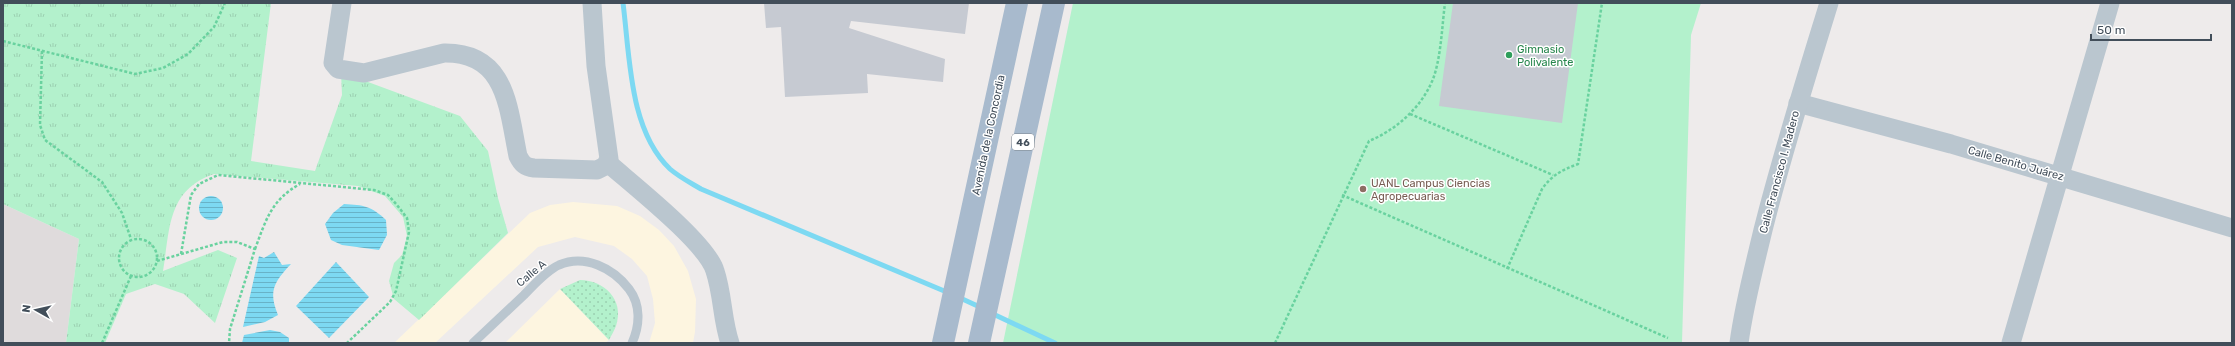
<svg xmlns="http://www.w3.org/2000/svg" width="2235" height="346" viewBox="0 0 2235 346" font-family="Rubik,sans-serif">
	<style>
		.commercial { fill: #fdf5e0 }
		.education { fill: #dfdbdc }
		.grass { fill: url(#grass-tufts) }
		.park { fill: url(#park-dots) }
		.pitch { fill: #b3f1cc }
		.water { fill: url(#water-rules) }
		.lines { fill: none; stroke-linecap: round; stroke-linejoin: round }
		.stream { stroke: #7dd9f2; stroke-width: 5 }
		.building { fill: #c6cad2 }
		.path { stroke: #69d29f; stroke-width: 2.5; stroke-dasharray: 3 2; stroke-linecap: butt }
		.service { stroke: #bac6cf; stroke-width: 9 }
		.minor { stroke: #bac6cf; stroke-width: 19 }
		.primary { stroke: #a8bacd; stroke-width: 22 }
		.leisure-dot { fill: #2e9e5b; stroke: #fff; stroke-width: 1.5 }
		.education-dot { fill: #8d6e63; stroke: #fff; stroke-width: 1.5 }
		.labels { text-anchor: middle; stroke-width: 3; stroke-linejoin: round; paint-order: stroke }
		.shield { fill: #fff; stroke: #7b838c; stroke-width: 1 }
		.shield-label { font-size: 10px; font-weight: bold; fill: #424e5a }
		.leisure-label { font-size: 11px; fill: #27864d; stroke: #fff; text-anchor: start }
		.street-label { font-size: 11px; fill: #424e5a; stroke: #fff }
		.education-label { font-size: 11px; fill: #785e54; stroke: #fff; text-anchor: start }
	</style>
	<defs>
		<pattern id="grass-tufts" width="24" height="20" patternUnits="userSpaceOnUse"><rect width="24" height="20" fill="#b3f1cc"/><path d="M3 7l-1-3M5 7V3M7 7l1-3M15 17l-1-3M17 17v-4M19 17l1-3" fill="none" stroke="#9bd0b1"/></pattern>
		<pattern id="park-dots" width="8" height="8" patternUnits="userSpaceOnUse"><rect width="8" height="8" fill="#b3f1cc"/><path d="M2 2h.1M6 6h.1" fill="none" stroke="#9bd0b1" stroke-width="1.8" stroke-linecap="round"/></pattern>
		<pattern id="water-rules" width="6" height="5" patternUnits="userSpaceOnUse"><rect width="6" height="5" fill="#7dd9f2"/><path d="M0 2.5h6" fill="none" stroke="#68b2c7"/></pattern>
	</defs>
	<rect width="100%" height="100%" fill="#eeebeb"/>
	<g class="commercial">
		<polygon points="573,202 617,206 640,216 659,230 674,246 688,271 696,299 695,332 693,343 649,343 655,323 653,299 647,276 632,259 614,246 575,237 538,247 435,343 394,343 530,213 550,205"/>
		<polygon points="560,289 609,340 605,343 505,343"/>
	</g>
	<polygon class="education" points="3,204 79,239 66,343 3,343"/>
	<path class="grass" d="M3,3H271L251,161L315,171L342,95L341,72L460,116L488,151L498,198L508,233L419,320L394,299L389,281L394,263L402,255L407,236L403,217L385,196L358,186L214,174C167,190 170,229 163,271L218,250L237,258L215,323L184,294L155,284L126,294L105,343H66L79,239L3,204Z"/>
	<path class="park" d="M580,280C604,280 625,300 616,326C614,331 611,336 609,340L560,289Z"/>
	<polygon class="pitch" points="1073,3 1701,3 1691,35 1682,343 1003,343"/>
	<g class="water">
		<circle cx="211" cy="208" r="12"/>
		<path d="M344,204C364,205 371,206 386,220L387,235L379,250L342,245L331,240L325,224L333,213Z"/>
		<path d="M274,252L282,265L291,264C274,282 268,291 278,315L265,322L243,327L259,256L264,258Z"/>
		<polygon points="336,262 369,297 329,338 296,306"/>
		<polygon points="270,330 280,332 289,338 289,343 242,343 244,335"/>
	</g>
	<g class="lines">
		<g class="stream">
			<path d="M623,3C630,57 629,130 670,169C679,177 691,183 701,189L949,293"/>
			<polyline points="958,297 982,308"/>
			<polyline points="991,313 1055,343"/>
		</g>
	</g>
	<g class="building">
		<polygon points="764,3 969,3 965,34 851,21 849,28 945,59 943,82 867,74 868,93 785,97 781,27 766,28"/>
		<polygon points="1453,3 1578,3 1562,123 1439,106"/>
	</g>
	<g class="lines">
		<g class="path">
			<polyline points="3,41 135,74 163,68 188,54 214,27 225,3"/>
			<polyline points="42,51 40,125 45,140 102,182 122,213 131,239"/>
			<polyline points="1410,114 1553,175"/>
			<polyline points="1342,195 1668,338"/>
			<circle cx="138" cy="258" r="19"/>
			<path d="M255,249C266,220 271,200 300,184"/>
			<polyline points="181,254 191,195 199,184 218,175 374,190 388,195 397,205 407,218 409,232 396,291 390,302 347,343"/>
			<polyline points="157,261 223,242 237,242 255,249 230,329 229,343"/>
			<path d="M1507,269L1542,189C1552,175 1562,170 1578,164L1602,3"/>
			<polyline points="102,343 131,276"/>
			<path d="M1275,343L1369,141C1396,130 1422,107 1433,79C1441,58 1442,26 1445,3"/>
		</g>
		<path class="service" d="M473,343C490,327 507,311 524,295C534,285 546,271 559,265C585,254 613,268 629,289C641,305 640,325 632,343"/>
		<g class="minor">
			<path d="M342,3L333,63L338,69L364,73L444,53C507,52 508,108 518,156C522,164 525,167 534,168L597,170L605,166L609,159L596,66L592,3"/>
			<polyline points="1798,103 1951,144 2232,228"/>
			<path d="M608,163C633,185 707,243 715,271C723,295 722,320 730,343"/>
			<path d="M1739,343C1744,305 1754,268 1763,230C1782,154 1806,78 1829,3"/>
			<polyline points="2011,343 2110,3"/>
		</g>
		<g class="primary">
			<polyline points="943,343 1017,3"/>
			<polyline points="979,343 1054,3"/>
		</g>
	</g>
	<circle class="leisure-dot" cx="1509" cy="55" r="4"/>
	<circle class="education-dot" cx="1363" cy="189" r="4"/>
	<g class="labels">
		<rect class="shield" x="1012" y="134" width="22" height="16" rx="3"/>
		<g class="shield-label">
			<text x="1023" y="146">46</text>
		</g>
		<g class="leisure-label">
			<text x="1517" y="53">Gimnasio<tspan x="1517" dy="13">Polivalente</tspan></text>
		</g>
		<g class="street-label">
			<text transform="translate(988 135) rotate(-78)" y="4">Avenida de la Concordia</text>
			<text transform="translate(2016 163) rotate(16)" y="4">Calle Benito Juárez</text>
			<text transform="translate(1779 172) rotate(-75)" y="4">Calle Francisco I. Madero</text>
			<text transform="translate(531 273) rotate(-40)" y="4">Calle A</text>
		</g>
		<g class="education-label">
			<text x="1371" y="187">UANL Campus Ciencias<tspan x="1371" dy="13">Agropecuarias</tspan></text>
		</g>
	</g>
	<rect width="2235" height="346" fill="none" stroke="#424e5a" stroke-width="8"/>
	<g transform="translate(36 310) rotate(278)" stroke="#ffffff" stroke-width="3" paint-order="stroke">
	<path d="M0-3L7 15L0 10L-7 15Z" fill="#424e5a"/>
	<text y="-6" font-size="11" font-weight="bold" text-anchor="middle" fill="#424e5a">N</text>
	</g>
	<path d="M2091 34v6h120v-6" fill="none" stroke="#424e5a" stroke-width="2"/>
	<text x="2097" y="34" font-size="12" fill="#424e5a" stroke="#ffffff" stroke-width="3" paint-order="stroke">50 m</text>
</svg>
